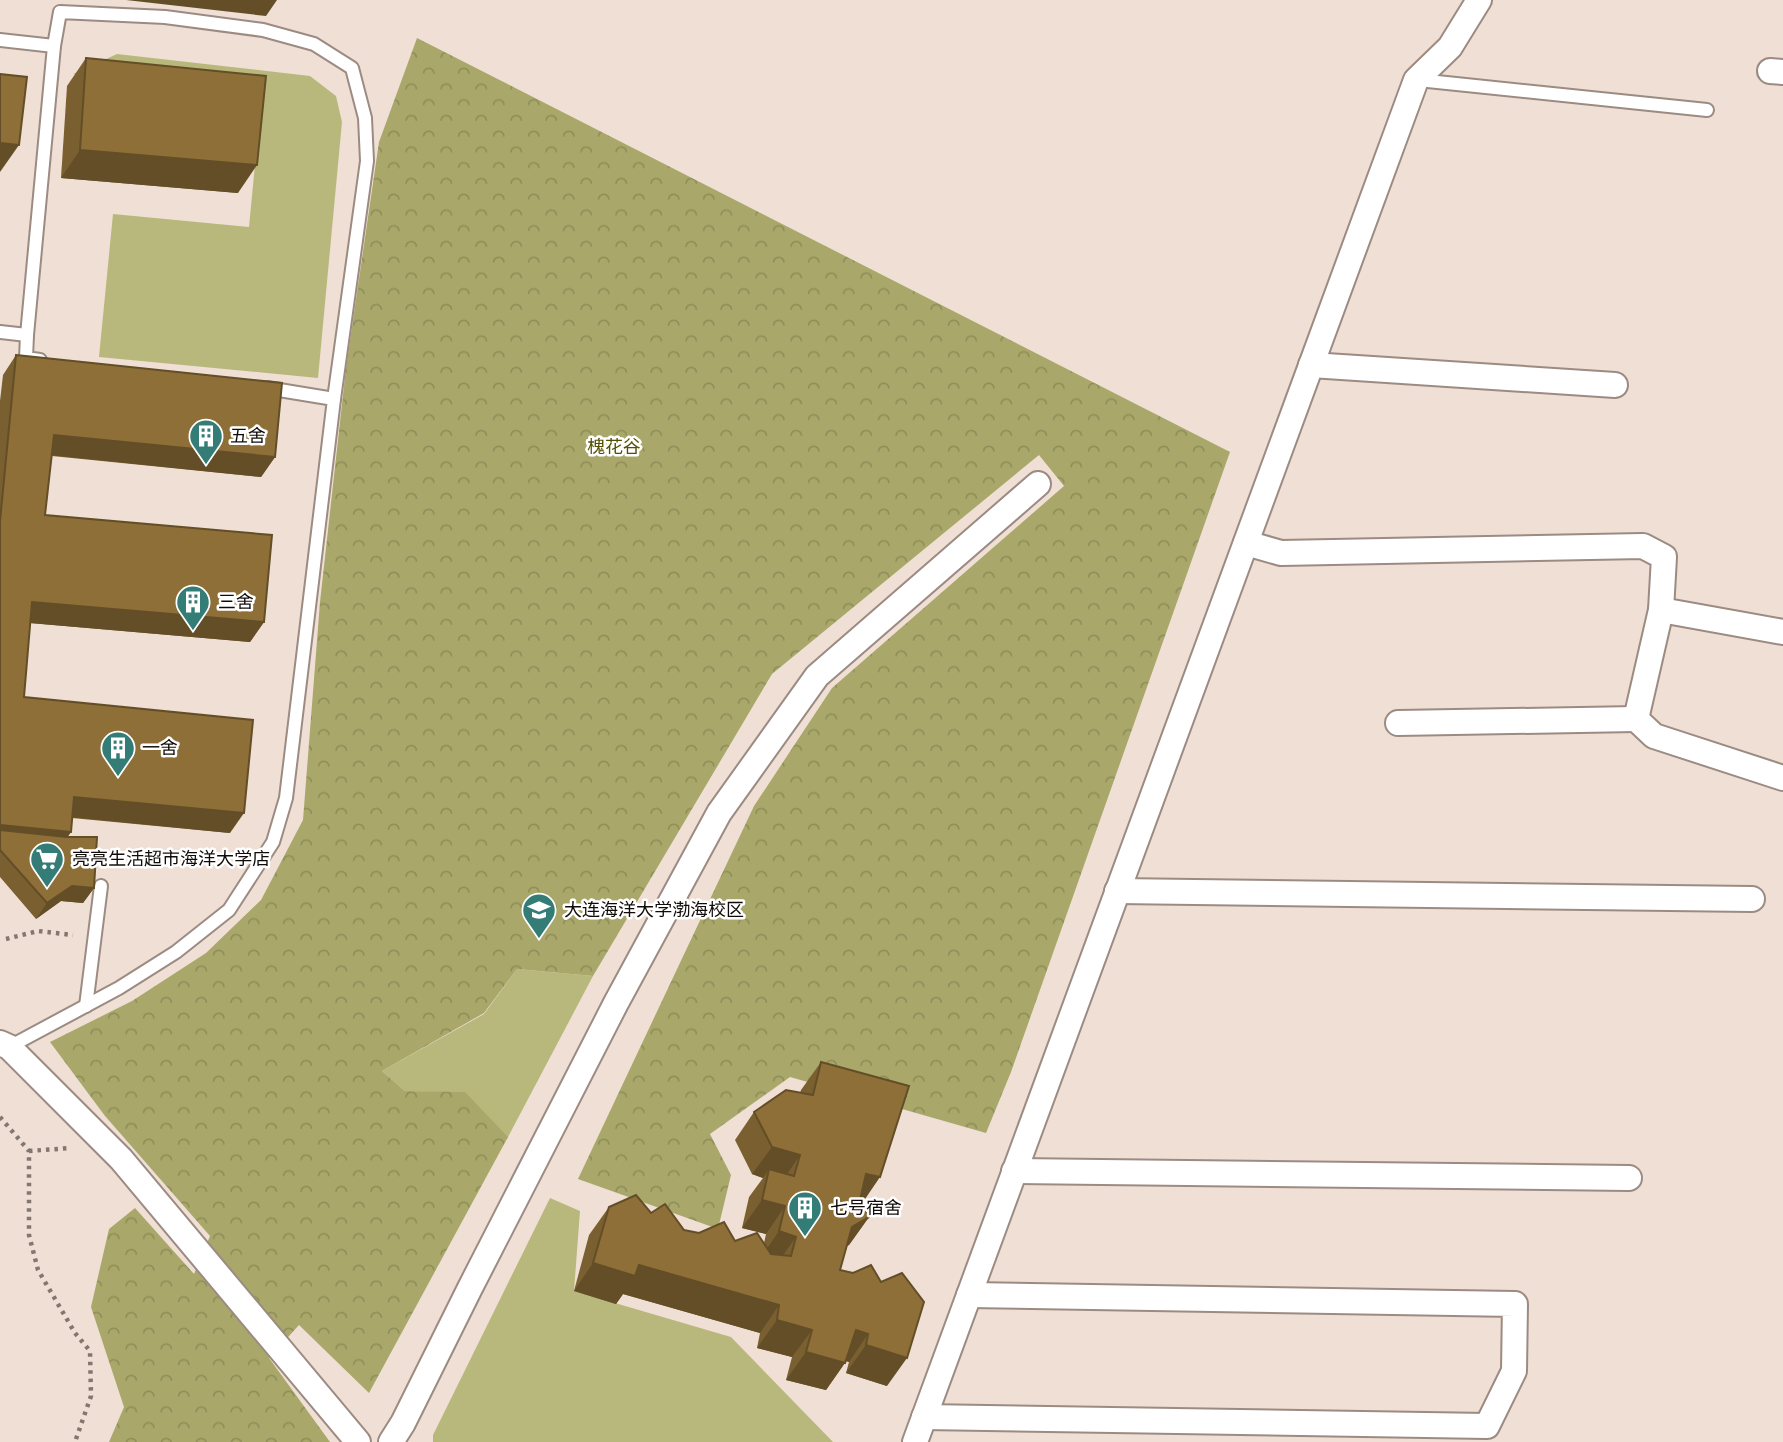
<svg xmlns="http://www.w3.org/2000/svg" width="1783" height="1442" viewBox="0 0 1783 1442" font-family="Overpass,'Noto Sans SC',sans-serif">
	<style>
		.grass { fill: #b9b87c }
		.forest { fill: url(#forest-crowns) }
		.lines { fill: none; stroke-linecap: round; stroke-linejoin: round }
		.lane-casing { stroke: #9b8b82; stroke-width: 16 }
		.street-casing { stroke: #9b8b82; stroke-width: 28 }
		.path { stroke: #827770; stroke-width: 4.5; stroke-dasharray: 3.5 5; stroke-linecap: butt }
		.lane { stroke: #fff; stroke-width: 12 }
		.street { stroke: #fff; stroke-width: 24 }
		.wall { fill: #7a5f30 }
		.shaded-wall { fill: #634e27 }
		.building { fill: #8e6f38; stroke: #634e27; stroke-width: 2 }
		.labels { text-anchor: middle; stroke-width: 5; stroke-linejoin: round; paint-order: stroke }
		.poi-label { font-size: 18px; fill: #100b08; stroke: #fff; text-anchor: start }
		.park-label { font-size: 18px; fill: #535001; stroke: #fff }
	</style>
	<defs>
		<pattern id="forest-crowns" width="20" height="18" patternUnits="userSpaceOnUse" patternTransform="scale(1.75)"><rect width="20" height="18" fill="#a9a86a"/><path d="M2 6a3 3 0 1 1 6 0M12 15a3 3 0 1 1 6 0" fill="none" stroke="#908f5a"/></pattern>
	</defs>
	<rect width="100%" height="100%" fill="#f0dfd5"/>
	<g class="grass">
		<polygon points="117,54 310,76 336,96 342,122 318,378 99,357 113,214 249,227 262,92 73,74"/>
		<polygon points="517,969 593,976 507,1139 465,1093 405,1091 382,1071 484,1014"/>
		<polygon points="550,1198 580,1211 574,1291 731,1337 833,1442 433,1442 433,1435"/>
	</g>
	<polygon class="forest" points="417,38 1230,452 1011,1072 986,1133 790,1077 710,1134 731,1175 718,1229 578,1179 754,806 832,688 1064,486 1039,455 772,674 593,976 517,969 484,1013 382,1071 405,1091 465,1092 508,1137 369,1393 299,1325 269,1358 330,1442 109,1442 124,1407 91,1307 109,1229 135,1208 194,1274 210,1236 105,1116 50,1042 132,1001 206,953 261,900 303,820 320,602 346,368 379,142"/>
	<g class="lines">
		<g class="lane-casing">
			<g id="lane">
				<polyline points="0,40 54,46"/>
				<polyline points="1418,80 1707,110"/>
				<polyline points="0,332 27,335"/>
				<polyline points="40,360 26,358 27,335 54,46 60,12 165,17 263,30 314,44 352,68 365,118 367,161 334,399"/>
				<polyline points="86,1006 101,886"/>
				<polyline points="9,1047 119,988 176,952 229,910 273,842 286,798 334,399 267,388"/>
			</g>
		</g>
		<g class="street-casing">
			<g id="street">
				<polyline points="1770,71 1783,72"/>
				<polyline points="1311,365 1615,385"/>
				<polyline points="1246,543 1281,553 1643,546 1664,557 1661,610 1636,719 1654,736 1783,778"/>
				<polyline points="1661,610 1783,632"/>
				<polyline points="1398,723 1636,719"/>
				<polyline points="1117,891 1752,899"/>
				<polyline points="0,1043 9,1047 121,1159 358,1442"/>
				<polyline points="1014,1171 1629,1178"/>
				<polyline points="924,1417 1487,1426 1514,1371 1515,1304 969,1295"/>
				<polyline points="391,1442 403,1423 470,1288 616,1003 719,813 817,676 1038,484"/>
				<polyline points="915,1442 1416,80 1450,47 1479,0"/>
			</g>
		</g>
		<g class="path">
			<polyline points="6,939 38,931 73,935"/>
			<polyline points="0,1117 29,1151 29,1235 38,1270 75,1333 90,1351 91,1396 75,1442"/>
			<polyline points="29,1151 70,1148"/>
		</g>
		<use href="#lane" class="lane"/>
		<use href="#street" class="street"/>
	</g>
	<g class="wall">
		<polygon points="86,58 238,193 61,178 67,86"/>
		<polygon points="16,355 275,457 261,477 52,456 45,515 264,622 250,642 30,623 24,697 230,833 72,818 71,832 67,837 94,888 83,903 61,901 36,919 0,877 0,401 3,375"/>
		<polygon points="821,1062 861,1204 869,1217 849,1245 846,1246 840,1270 853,1273 887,1386 846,1373 849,1362 846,1361 826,1390 786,1380 792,1357 757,1348 760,1333 623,1294 616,1304 574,1291 589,1235 609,1207 651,1213 684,1230 735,1241 764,1243 766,1234 742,1228 749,1197 763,1178 752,1174 735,1140 754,1112 800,1093 801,1090"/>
	</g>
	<g class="shaded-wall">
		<polygon points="126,0 277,0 266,16"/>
		<polygon points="0,143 19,145 0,172"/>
		<polygon points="80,150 257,165 238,193 61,178"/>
		<polygon points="54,435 275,457 261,477 40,454"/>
		<polygon points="32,602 264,622 250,642 18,622"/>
		<polygon points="74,797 244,813 230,833 60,816"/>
		<polygon points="0,825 71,832 57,852 0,847"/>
		<polygon points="72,886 94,888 83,903 61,901 36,919 47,903"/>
		<polygon points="772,1147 800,1155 781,1183 769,1169 763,1178 752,1174"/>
		<polygon points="866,1174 880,1177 861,1205 847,1202"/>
		<polygon points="762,1200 785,1206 766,1234 742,1228"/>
		<polygon points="869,1217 849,1245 832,1255 852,1227"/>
		<polygon points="779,1231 796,1237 776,1265 760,1259"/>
		<polygon points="593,1263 639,1265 779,1305 760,1333 623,1294 616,1304 574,1291"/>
		<polygon points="777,1320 812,1330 792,1357 757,1348"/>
		<polygon points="856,1330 868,1334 849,1362 836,1358"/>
		<polygon points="866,1345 907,1358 887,1386 846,1373"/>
		<polygon points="806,1352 845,1363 826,1390 786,1380"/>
	</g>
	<g class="building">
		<polygon points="86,58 266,76 257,165 80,150"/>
		<polygon points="0,74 27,77 19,145 0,143"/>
		<polygon points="16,355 282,383 275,457 54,435 45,515 272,535 264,622 32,602 24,697 253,720 244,813 74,797 71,832 0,825 0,521"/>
		<polygon points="0,830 67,837 97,837 94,888 72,886 47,903 0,850"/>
		<polygon points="821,1062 909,1086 880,1177 866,1174 860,1200 869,1217 852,1227 840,1270 853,1273 871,1265 881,1282 902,1273 924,1302 907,1358 866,1345 868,1334 856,1330 845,1363 806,1352 812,1330 777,1320 779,1305 639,1265 635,1276 593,1263 609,1207 636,1195 651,1213 665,1204 684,1230 699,1233 724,1222 735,1241 757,1233 771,1254 791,1256 796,1237 779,1231 785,1206 762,1200 769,1169 794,1176 800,1155 772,1147 754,1112 786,1090 813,1095"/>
	</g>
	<defs>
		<g id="building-pin" transform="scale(1.75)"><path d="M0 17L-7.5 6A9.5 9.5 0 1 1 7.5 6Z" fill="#347c76" stroke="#fff"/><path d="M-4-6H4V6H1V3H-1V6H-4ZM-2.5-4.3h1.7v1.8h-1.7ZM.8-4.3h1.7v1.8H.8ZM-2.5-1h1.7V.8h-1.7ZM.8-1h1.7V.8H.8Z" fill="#fff"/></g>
		<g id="supermarket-pin" transform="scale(1.75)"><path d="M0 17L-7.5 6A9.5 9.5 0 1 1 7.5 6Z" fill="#347c76" stroke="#fff"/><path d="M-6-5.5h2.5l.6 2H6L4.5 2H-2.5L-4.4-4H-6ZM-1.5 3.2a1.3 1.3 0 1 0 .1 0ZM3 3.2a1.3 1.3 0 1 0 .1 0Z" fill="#fff"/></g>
		<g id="university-pin" transform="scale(1.75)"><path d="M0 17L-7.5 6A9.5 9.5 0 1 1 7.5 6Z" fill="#347c76" stroke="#fff"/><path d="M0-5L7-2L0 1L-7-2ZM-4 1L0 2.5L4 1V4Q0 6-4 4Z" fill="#fff"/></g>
	</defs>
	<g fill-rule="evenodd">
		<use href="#building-pin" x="206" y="436"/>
		<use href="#building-pin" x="193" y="602"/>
		<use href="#building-pin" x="118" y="748"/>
		<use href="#supermarket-pin" x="47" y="859"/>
		<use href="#university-pin" x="539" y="910"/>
		<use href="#building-pin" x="805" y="1208"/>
	</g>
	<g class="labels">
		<g class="poi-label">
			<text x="230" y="442">五舍</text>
			<text x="218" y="608">三舍</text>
			<text x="142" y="754">一舍</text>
			<text x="72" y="865">亮亮生活超市海洋大学店</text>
			<text x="564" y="916">大连海洋大学渤海校区</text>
			<text x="830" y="1214">七号宿舍</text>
		</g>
		<g class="park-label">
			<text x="614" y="453">槐花谷</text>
		</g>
	</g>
</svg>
